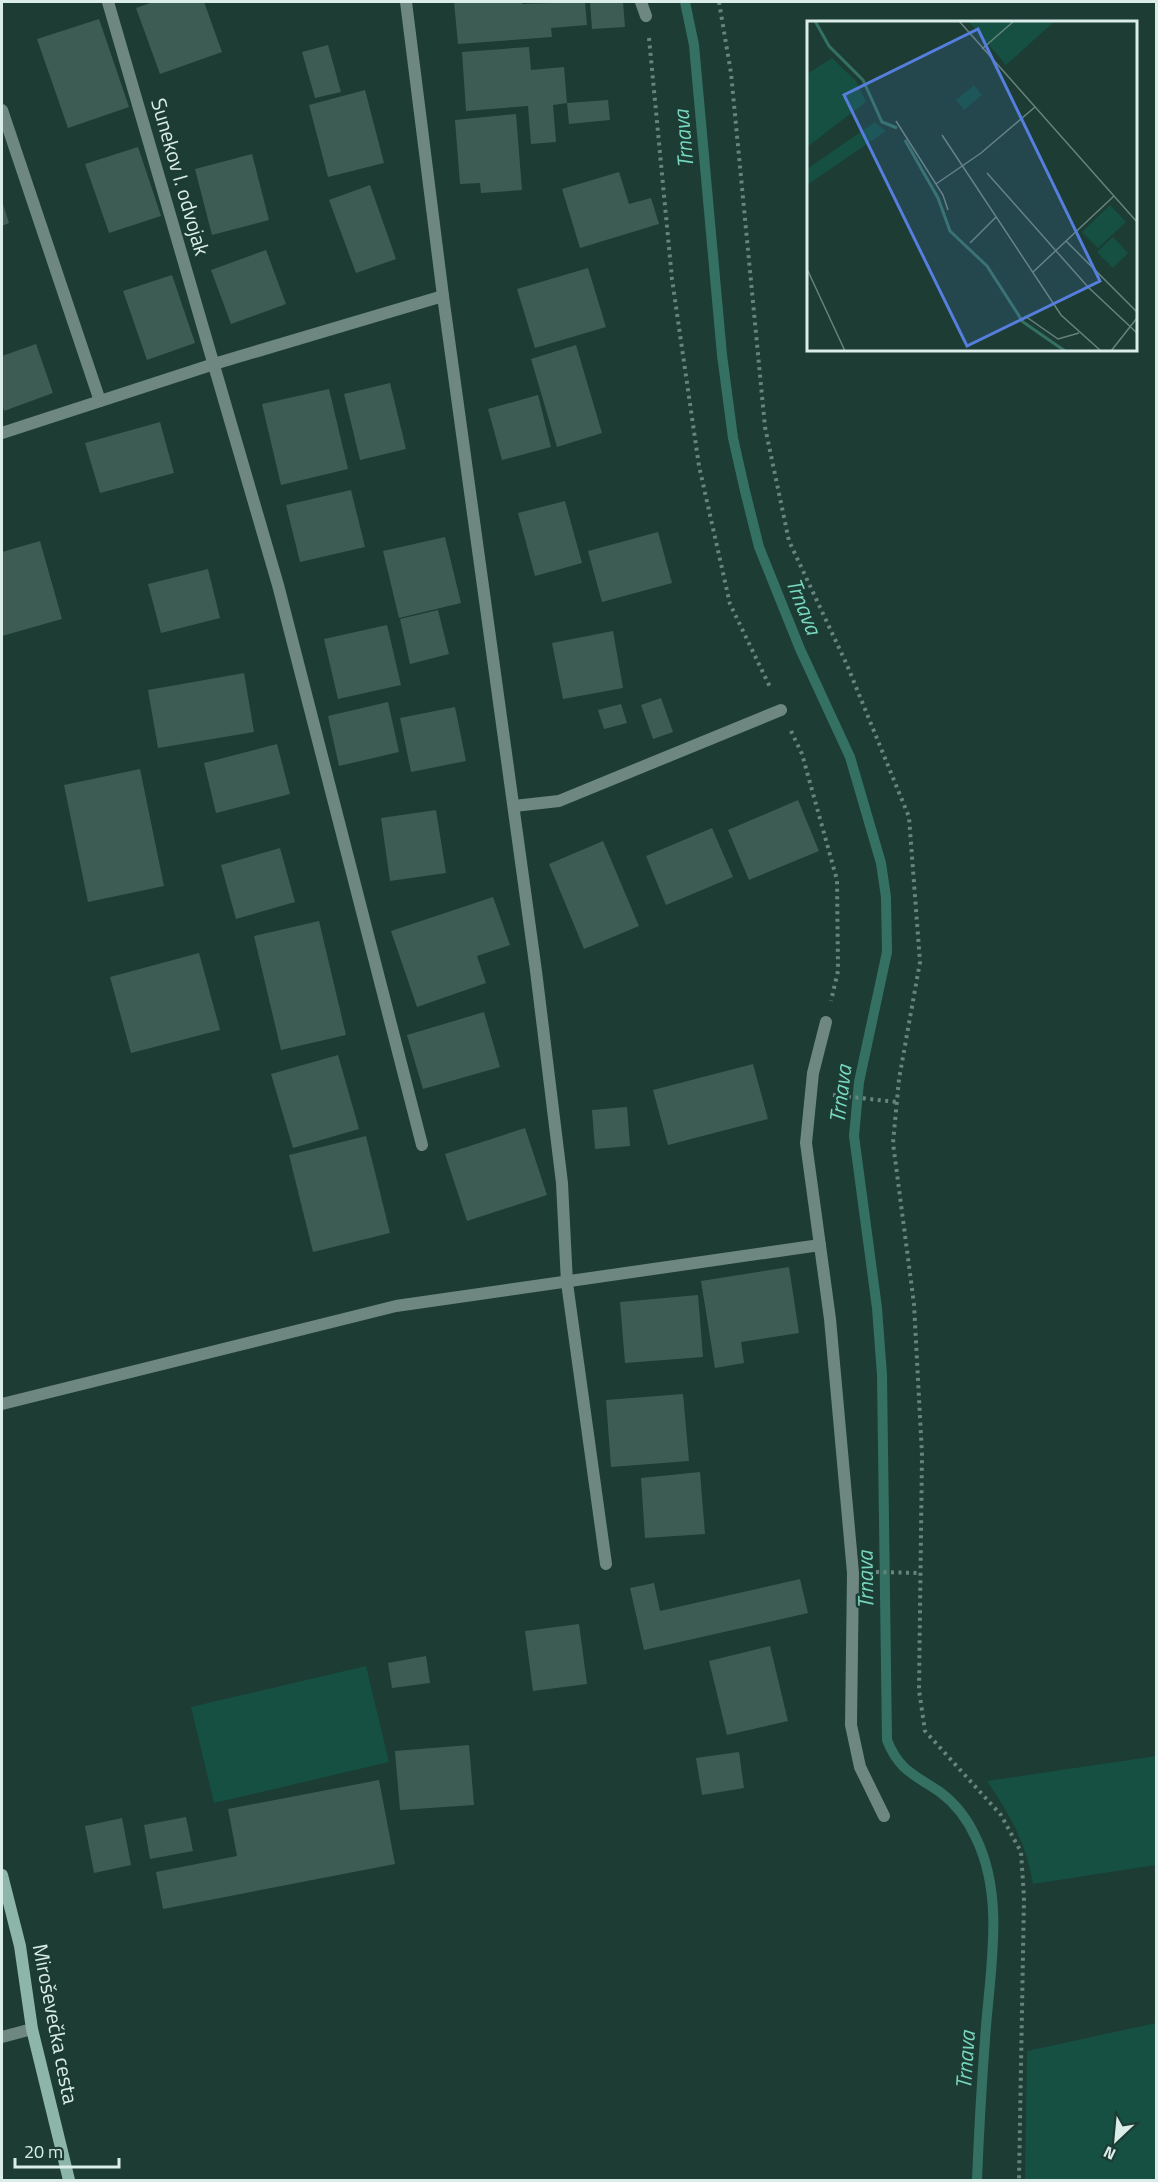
<svg xmlns="http://www.w3.org/2000/svg" width="1158" height="2182" viewBox="0 0 1158 2182" font-family="'Titillium Web',sans-serif">
	<style>
		.green { fill: #155043 }
		.lines { fill: none; stroke-linecap: round; stroke-linejoin: round }
		.stream { stroke: #357163; stroke-width: 10 }
		.building { fill: #3d5d54 }
		.path { stroke: #69847d; stroke-width: 4; stroke-dasharray: 3 4.5; stroke-linecap: butt }
		.service { stroke: #6e8780; stroke-width: 12 }
		.minor { stroke: #6e8780; stroke-width: 12 }
		.secondary { stroke: #8db5a9; stroke-width: 12 }
		.labels { text-anchor: middle; stroke-width: 5; stroke-linejoin: round; paint-order: stroke }
		.street-label { font-size: 21px; fill: #dbede8; stroke: #1c3c34 }
		.water-label { font-size: 22px; font-style: italic; fill: #78d7bf; stroke: #1c3c34 }
		.inset-river { fill: none; stroke: #357163; stroke-width: 3 }
		.inset-road { fill: none; stroke: #68837c; stroke-width: 1.5 }
		.view { fill: #567edd; fill-opacity: 0.15; stroke: #567edd; stroke-width: 3 }
		.inset-edge { fill: none; stroke: #dbede8; stroke-width: 3 }
	</style>
	<rect width="100%" height="100%" fill="#1c3c34"/>
	<g class="green">
		<polygon points="366,1666 389,1762 214,1803 191,1707"/>
		<path d="M1156,1756V1865L1033,1884C1025,1840 1011,1817 987,1781Z"/>
		<polygon points="1156,2023 1156,2180 1025,2180 1027,2051"/>
	</g>
	<g class="lines">
		<path class="stream" d="M685,2L694,45L722,355L733,438L745,491L759,547L800,649L850,757L881,863L886,897L887,952L859,1082L854,1136L877,1308L882,1375L887,1740C899,1771 915,1775 940,1792C956,1804 968,1820 976,1838C1004,1895 991,1965 986,2026C982,2078 979,2129 977,2180"/>
	</g>
	<g class="building">
		<polygon points="153,2 204,2 222,52 160,74 136,8"/>
		<polygon points="454,2 522,2 522,4 585,2 587,25 551,28 552,37 458,44"/>
		<polygon points="590,2 623,2 625,27 592,29"/>
		<polygon points="99,19 129,107 68,128 37,39"/>
		<polygon points="328,45 341,92 315,98 302,52"/>
		<polygon points="529,47 531,70 564,67 567,103 553,105 556,142 531,144 528,106 466,111 462,52"/>
		<polygon points="365,90 384,163 328,177 309,105"/>
		<polygon points="608,100 610,120 569,124 567,103"/>
		<polygon points="516,114 522,190 481,193 480,183 460,184 455,120"/>
		<polygon points="138,147 161,216 109,233 85,164"/>
		<polygon points="252,154 269,220 212,235 195,169"/>
		<polygon points="619,172 629,204 651,198 659,224 580,248 562,189"/>
		<polygon points="370,185 396,259 356,273 329,200"/>
		<polygon points="2,201 9,223 2,226"/>
		<polygon points="266,250 286,304 231,324 211,270"/>
		<polygon points="588,268 606,327 535,348 517,289"/>
		<polygon points="172,275 195,343 147,360 123,291"/>
		<polygon points="36,344 53,393 4,411 2,403 2,356"/>
		<polygon points="576,345 602,433 557,447 531,359"/>
		<polygon points="390,383 406,449 360,460 344,394"/>
		<polygon points="329,389 348,469 281,485 262,404"/>
		<polygon points="538,395 551,447 502,460 488,409"/>
		<polygon points="160,422 174,473 100,493 85,443"/>
		<polygon points="351,490 365,547 300,562 286,505"/>
		<polygon points="565,501 582,563 535,576 518,513"/>
		<polygon points="658,532 672,583 602,602 588,551"/>
		<polygon points="445,537 461,603 399,618 383,551"/>
		<polygon points="40,541 62,619 2,636 2,552"/>
		<polygon points="208,569 220,618 161,633 148,584"/>
		<polygon points="438,610 449,654 410,664 400,619"/>
		<polygon points="387,625 401,685 338,699 324,639"/>
		<polygon points="613,631 623,688 563,699 552,643"/>
		<polygon points="244,673 254,732 158,748 148,690"/>
		<polygon points="661,698 673,732 653,739 641,705"/>
		<polygon points="388,702 399,752 339,766 328,716"/>
		<polygon points="621,704 627,723 604,729 598,710"/>
		<polygon points="455,707 466,761 411,772 400,718"/>
		<polygon points="277,744 290,794 216,813 204,763"/>
		<polygon points="140,769 164,886 88,902 64,785"/>
		<polygon points="798,800 819,851 749,880 728,830"/>
		<polygon points="436,810 446,873 390,881 381,818"/>
		<polygon points="712,828 733,877 666,905 646,856"/>
		<polygon points="603,841 639,926 584,949 549,864"/>
		<polygon points="280,848 295,902 236,919 221,865"/>
		<polygon points="493,897 510,945 477,956 486,983 417,1007 391,931"/>
		<polygon points="319,921 346,1035 281,1050 254,936"/>
		<polygon points="199,953 220,1030 131,1053 110,977"/>
		<polygon points="484,1012 500,1067 423,1089 407,1035"/>
		<polygon points="338,1055 359,1129 293,1148 271,1074"/>
		<polygon points="753,1064 768,1119 668,1145 653,1090"/>
		<polygon points="627,1107 630,1146 595,1149 592,1110"/>
		<polygon points="525,1128 547,1195 467,1221 445,1154"/>
		<polygon points="366,1136 390,1233 313,1252 289,1155"/>
		<polygon points="789,1267 799,1333 741,1342 744,1363 715,1368 701,1281"/>
		<polygon points="698,1295 703,1357 625,1363 620,1302"/>
		<polygon points="683,1394 689,1461 611,1467 606,1400"/>
		<polygon points="700,1472 705,1534 645,1538 641,1478"/>
		<polygon points="800,1579 808,1613 644,1650 630,1588 654,1583 660,1611"/>
		<polygon points="579,1624 587,1684 533,1691 525,1631"/>
		<polygon points="770,1646 788,1721 727,1735 709,1661"/>
		<polygon points="426,1656 430,1683 392,1688 388,1663"/>
		<polygon points="469,1745 474,1805 400,1810 395,1751"/>
		<polygon points="739,1752 744,1788 702,1795 696,1758"/>
		<polygon points="379,1780 395,1864 163,1909 156,1872 237,1856 228,1809"/>
		<polygon points="186,1817 193,1851 150,1859 144,1825"/>
		<polygon points="122,1818 131,1865 94,1873 85,1826"/>
	</g>
	<g class="lines">
		<g class="path">
			<polyline points="719,2 731,73 765,427 789,541 847,665 909,817 920,962 899,1079 893,1143 914,1304 922,1455 919,1690 925,1731 1001,1815 1021,1852 1024,1897 1019,2180"/>
			<polyline points="649,38 672,279 699,466 730,604 771,689"/>
			<polyline points="791,731 802,754 837,880 838,971 831,1001"/>
			<polyline points="833,1095 897,1102"/>
			<polyline points="876,1572 921,1573"/>
		</g>
		<g class="service">
			<polyline points="641,2 646,16"/>
			<polyline points="514,806 559,801 781,710"/>
			<polyline points="826,1022 813,1073 806,1143 830,1319 853,1573 851,1725 860,1767 884,1816"/>
			<polyline points="2,1404 396,1306 820,1245"/>
			<polyline points="2,2037 32,2029"/>
		</g>
		<g class="minor">
			<polyline points="108,2 278,585 422,1145"/>
			<polyline points="406,2 443,296 536,971 562,1183 567,1283 606,1564"/>
			<polyline points="2,110 100,401"/>
			<polyline points="2,433 214,364 443,296"/>
		</g>
		<polyline class="secondary" points="2,1875 20,1946 32,2029 69,2180"/>
	</g>
	<g class="labels">
		<g class="street-label">
			<text transform="translate(180 177) rotate(74)" y="7">Sunekov I. odvojak</text>
			<text transform="translate(55 2024) rotate(79)" y="7">Miroševečka cesta</text>
		</g>
		<g class="water-label">
			<text transform="translate(683 139) rotate(-95)" y="8">Trnava</text>
			<text transform="translate(804 606) rotate(68)" y="8">Trnava</text>
			<text transform="translate(840 1094) rotate(-83)" y="8">Trnava</text>
			<text transform="translate(865 1580) rotate(-91)" y="8">Trnava</text>
			<text transform="translate(965 2060) rotate(-86)" y="8">Trnava</text>
		</g>
	</g>
	<g transform="translate(807 21)">
		<rect width="330" height="330" fill="#1c3c34"/>
		<path d="M161,0H248L199,44ZM25,37L49,60L59,81L0,126V53ZM167,64L175,74L157,89L149,79ZM68,101L79,110L0,164V148ZM303,184L319,201L291,227L275,211ZM306,216L321,232L306,247L290,231Z" fill="#155043"/>
		<path class="inset-river" d="M8,0L22,25L56,59L75,101L90,107M98,119L131,177L143,210L180,245L216,301L258,330"/>
		<path class="inset-road" d="M152,0L330,201M175,28L207,0M89,100L136,174L141,189M135,114L254,294L294,330M180,152L281,266L330,312M129,163L174,132L228,86M259,220L330,291M163,222L189,196M0,248L38,330M226,251L307,175M218,295L251,318L272,312M304,330L330,297"/>
		<path class="view" d="M171,8L293,260L160,325L37,74Z"/>
		<rect width="330" height="330" class="inset-edge"/>
	</g>
	<rect width="1158" height="2182" fill="none" stroke="#dbede8" stroke-width="6"/>
	<g transform="translate(1116 2140) rotate(206)" stroke="#1c3c34" stroke-width="4.5" paint-order="stroke">
	<path d="M0-4.5L10 22L0 15L-10 22Z" fill="#dbede8"/>
	<text y="-9" font-size="16" font-weight="bold" text-anchor="middle" fill="#dbede8">N</text>
	</g>
	<path d="M15 2158v9h104v-9" fill="none" stroke="#dbede8" stroke-width="3"/>
	<text x="24" y="2158" font-size="18" fill="#dbede8" stroke="#1c3c34" stroke-width="4.5" paint-order="stroke">20 m</text>
</svg>
